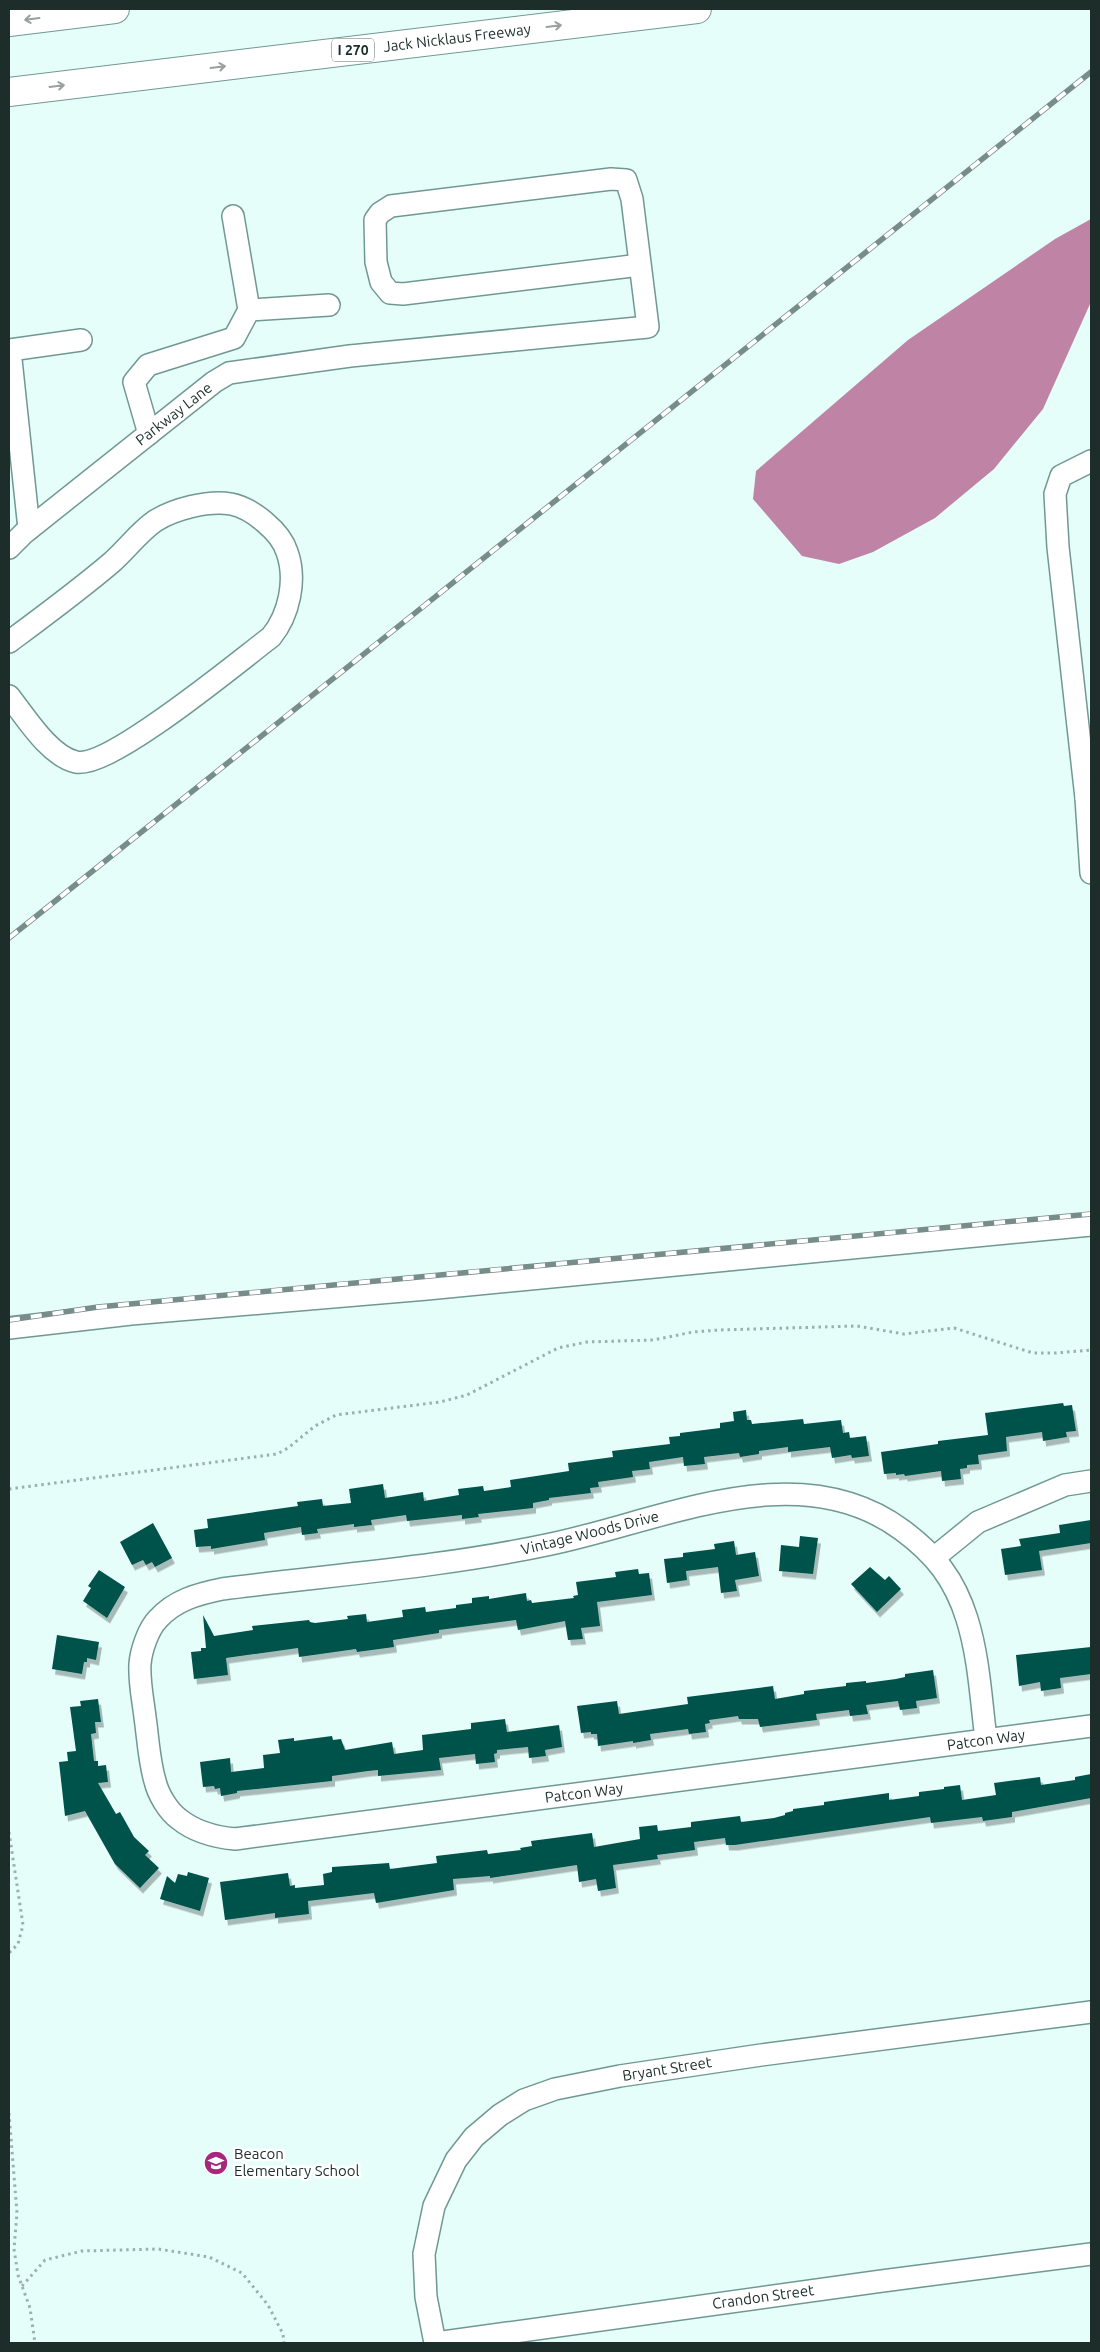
<svg xmlns="http://www.w3.org/2000/svg" width="1100" height="2352" viewBox="0 0 1100 2352" font-family="Ubuntu,sans-serif">
	<style>
		.water { fill: #be83a5 }
		.building { fill: #04524b; filter: url(#shadow) }
		.lines { fill: none; stroke-linecap: round; stroke-linejoin: round }
		.minor-casing { stroke: #709892; stroke-width: 24 }
		.highway-casing { stroke: #709892; stroke-width: 30 }
		.path { stroke: #9ab0ac; stroke-width: 3; stroke-dasharray: 2.5 4; stroke-linecap: butt }
		.minor { stroke: #fff; stroke-width: 21 }
		.highway { stroke: #fff; stroke-width: 28 }
		.rail-casing { stroke: #788c89; stroke-width: 5.5 }
		.rail { stroke: #fff; stroke-width: 4; stroke-dasharray: 11; stroke-linecap: butt }
		.oneway { stroke: #99a09f }
		.labels { text-anchor: middle; stroke-width: 5; stroke-linejoin: round; paint-order: stroke }
		.shield { fill: #fff; stroke: #606c6a; stroke-width: 1 }
		.shield-label { font-size: 14px; font-weight: bold; fill: #1c2d2a }
		.street-label { font-size: 15px; fill: #1c2d2a; stroke: #fff }
		.poi-label { font-size: 15px; fill: #1c2d2a; stroke: #fff; text-anchor: start }
	</style>
	<defs>
		<filter id="shadow"><feDropShadow dx="3" dy="5.5" stdDeviation="0" flood-color="#0004"/></filter>
	</defs>
	<rect width="100%" height="100%" fill="#e5fefa"/>
	<polygon class="water" points="1091,219 1090,304 1043,409 994,469 935,518 873,552 839,564 802,556 753,499 756,471 908,340 1055,239"/>
	<g class="building">
		<polygon points="1063,1403 1064,1406 1072,1405 1076,1431 1066,1432 1067,1437 1043,1441 1042,1432 1006,1437 1007,1451 978,1455 979,1464 967,1465 967,1468 960,1469 961,1479 942,1481 941,1471 905,1476 904,1474 896,1475 896,1473 884,1474 881,1452 938,1444 938,1441 988,1435 985,1413"/>
		<polygon points="746,1410 747,1420 751,1420 752,1424 803,1419 804,1424 841,1420 843,1433 849,1432 850,1438 866,1436 869,1456 852,1458 851,1455 832,1458 830,1447 788,1452 788,1447 759,1451 759,1454 740,1457 739,1453 704,1457 705,1464 684,1466 683,1457 649,1462 650,1469 632,1471 633,1477 598,1482 599,1487 590,1488 591,1493 549,1498 549,1500 533,1503 533,1508 478,1514 479,1517 462,1519 462,1515 407,1521 406,1515 371,1520 372,1525 354,1527 354,1524 317,1529 318,1533 302,1535 301,1527 264,1533 265,1540 211,1549 211,1546 196,1547 194,1530 208,1528 207,1519 298,1506 297,1502 322,1499 323,1506 351,1503 349,1489 383,1484 385,1498 423,1492 424,1501 459,1495 458,1489 483,1486 484,1491 511,1487 510,1480 569,1471 568,1463 613,1457 612,1451 670,1444 669,1437 680,1436 680,1433 720,1428 720,1423 734,1421 733,1412"/>
		<polygon points="1091,1520 1091,1543 1039,1551 1042,1570 1005,1575 1001,1549 1021,1546 1019,1539 1060,1533 1059,1525"/>
		<polygon points="153,1523 172,1558 155,1567 152,1562 146,1565 143,1560 132,1565 120,1542"/>
		<polygon points="800,1536 818,1538 813,1574 779,1571 781,1545 799,1547"/>
		<polygon points="734,1541 736,1555 755,1552 759,1576 735,1580 737,1591 721,1593 718,1567 686,1571 687,1580 667,1583 664,1559 683,1557 683,1553 715,1549 714,1544"/>
		<polygon points="870,1567 885,1580 889,1576 901,1589 877,1612 851,1584"/>
		<polygon points="638,1569 639,1574 649,1573 652,1595 597,1602 600,1626 581,1628 583,1639 568,1640 565,1621 518,1630 516,1620 439,1630 439,1633 393,1640 394,1647 357,1652 356,1649 299,1657 298,1648 226,1658 228,1675 194,1679 191,1652 201,1651 201,1648 206,1648 203,1615 214,1636 253,1630 252,1626 309,1620 310,1622 315,1623 348,1619 347,1616 366,1614 367,1622 403,1617 402,1610 425,1607 426,1612 456,1608 456,1605 472,1603 472,1598 489,1596 489,1599 526,1593 527,1601 531,1600 532,1603 574,1598 573,1596 578,1595 576,1582 616,1577 615,1572"/>
		<polygon points="99,1570 125,1587 107,1618 83,1601 91,1588 88,1586"/>
		<polygon points="57,1635 99,1642 96,1660 87,1658 87,1662 84,1662 82,1674 52,1669"/>
		<polygon points="1091,1647 1091,1674 1060,1678 1061,1688 1041,1691 1040,1682 1019,1686 1016,1655"/>
		<polygon points="933,1670 937,1698 916,1701 917,1708 900,1710 898,1701 866,1705 868,1714 850,1716 849,1710 816,1714 817,1720 760,1727 758,1719 739,1719 738,1716 709,1720 710,1723 705,1724 706,1732 689,1734 688,1729 650,1734 651,1740 633,1743 633,1741 598,1746 597,1734 591,1734 591,1732 581,1733 577,1706 617,1701 619,1714 688,1704 687,1697 773,1686 775,1699 804,1694 804,1691 846,1686 846,1683 866,1681 866,1683 896,1679 905,1677 905,1674"/>
		<polygon points="98,1699 101,1722 95,1722 96,1733 91,1734 94,1761 98,1761 98,1766 106,1765 108,1782 98,1783 116,1814 120,1812 134,1837 149,1851 145,1855 159,1868 140,1888 115,1864 85,1811 65,1816 59,1762 68,1761 67,1752 76,1751 70,1707 81,1706 80,1701"/>
		<polygon points="505,1719 507,1732 559,1725 562,1747 545,1750 546,1756 529,1758 528,1747 497,1750 497,1753 494,1754 495,1762 476,1764 475,1754 439,1758 441,1770 378,1776 378,1770 368,1771 332,1776 332,1781 237,1791 237,1793 221,1796 220,1788 215,1789 214,1786 203,1787 200,1762 230,1758 231,1772 264,1768 263,1755 280,1753 278,1740 294,1738 294,1741 332,1736 333,1740 341,1739 345,1750 392,1742 394,1754 423,1750 422,1735 471,1729 471,1723"/>
		<polygon points="1091,1774 1091,1798 1012,1812 1012,1817 983,1821 982,1817 931,1823 930,1817 735,1845 726,1845 725,1838 694,1842 695,1850 657,1855 658,1859 613,1865 616,1888 598,1891 596,1879 579,1882 577,1865 490,1878 490,1876 453,1879 454,1890 376,1903 374,1893 308,1901 309,1914 275,1918 275,1913 225,1920 220,1882 288,1873 290,1886 295,1885 295,1888 324,1885 323,1874 332,1872 332,1867 389,1863 390,1869 437,1863 436,1856 487,1850 488,1854 521,1850 520,1848 532,1846 531,1841 592,1833 594,1847 640,1839 639,1827 657,1825 658,1831 691,1827 691,1822 740,1816 741,1822 774,1818 785,1815 785,1813 793,1811 793,1809 824,1805 824,1802 889,1793 889,1800 919,1796 919,1792 944,1789 944,1787 960,1785 962,1800 996,1795 994,1783 1040,1777 1041,1785 1075,1780 1075,1777"/>
		<polygon points="188,1872 209,1878 200,1911 160,1899 167,1876 175,1883 178,1874 187,1876"/>
	</g>
	<g class="lines">
		<g class="minor-casing">
			<g id="minor">
				<polyline points="249,310 329,305"/>
				<polyline points="149,434 134,382 148,365 234,338 249,310 233,216"/>
				<polyline points="1091,461 1061,476 1055,494 1058,547 1086,798 1091,798"/>
				<polyline points="29,529 10,350 81,340"/>
				<polyline points="9,548 24,533 214,382 229,373 350,356 648,327 632,199 626,180 611,179 391,206 380,213 375,220 376,262 381,282 390,293 403,294 640,265"/>
				<path d="M9,642C44,616 78,591 111,563C126,550 139,532 155,521C174,509 208,500 231,504C252,508 281,532 287,552C297,580 289,615 271,637C239,661 110,769 76,762C49,756 25,716 9,696"/>
				<polyline points="1086,798 1091,873"/>
				<polyline points="9,1328 131,1314 427,1289 1091,1225"/>
				<polyline points="935,1557 978,1522 1065,1485 1091,1481"/>
				<path d="M986,1739C981,1700 979,1657 967,1619C955,1580 935,1554 902,1530C798,1453 662,1521 551,1544C444,1567 331,1575 222,1589C198,1594 175,1600 158,1619C148,1629 141,1651 140,1664C139,1682 143,1700 145,1717C148,1738 149,1761 155,1781C158,1794 168,1811 179,1819C195,1832 214,1837 235,1839L1091,1726"/>
				<polyline points="435,2343 426,2297 424,2254 434,2206 456,2160 474,2137 500,2115 524,2100 555,2089 620,2076 761,2055 1091,2012"/>
				<polyline points="436,2343 882,2281 1091,2254"/>
			</g>
		</g>
		<g class="highway-casing">
			<g id="highway">
				<polyline points="9,22 115,9"/>
				<polyline points="9,92 697,9"/>
			</g>
		</g>
		<g class="path">
			<polyline points="9,1489 277,1454 288,1448 315,1426 336,1415 440,1402 467,1395 558,1348 587,1342 653,1340 693,1332 719,1330 857,1326 904,1334 954,1328 1033,1353 1056,1353 1091,1350"/>
			<polyline points="9,1832 23,1925 18,1944 9,1953"/>
			<polyline points="9,2113 17,2213 14,2249 18,2275 30,2308 35,2343"/>
			<polyline points="22,2286 45,2260 82,2251 158,2249 209,2257 242,2273 268,2305 283,2334 284,2343"/>
		</g>
		<use href="#minor" class="minor"/>
		<use href="#highway" class="highway"/>
		<g class="rail-casing">
			<g id="rail">
				<polyline points="9,938 1091,72"/>
				<polyline points="9,1320 98,1307 1091,1214"/>
			</g>
		</g>
		<use href="#rail" class="rail"/>
	</g>
	<defs><path id="oneway-shaft" d="M-6 0H5M1.5-3L5.5 0L1.5 3" fill="none" stroke-width="1.6" stroke-linecap="round" stroke-linejoin="round" transform="scale(1.25)"/></defs>
	<g class="oneway">
		<use href="#oneway-shaft" transform="translate(32 19) rotate(173)"/>
		<use href="#oneway-shaft" transform="translate(554 26) rotate(-7)"/>
		<use href="#oneway-shaft" transform="translate(218 67) rotate(-7)"/>
		<use href="#oneway-shaft" transform="translate(57 86) rotate(-7)"/>
	</g>
	<defs>
		<g id="school-disc" transform="scale(1.25)"><circle r="9.5" fill="#a4297d" stroke="#fff"/><path d="M0-5L7-2L0 1L-7-2ZM-4 1L0 2.5L4 1V4Q0 6-4 4Z" fill="#fff"/></g>
	</defs>
	<g fill-rule="evenodd">
		<use href="#school-disc" x="216" y="2163"/>
	</g>
	<g class="labels">
		<rect class="shield" x="332" y="38.5" width="42" height="23" rx="4"/>
		<g class="shield-label">
			<text x="353" y="55">I 270</text>
		</g>
		<g class="street-label">
			<text transform="translate(457 38) rotate(-7)" y="5">Jack Nicklaus Freeway</text>
			<text transform="translate(174 414) rotate(-38)" y="5">Parkway Lane</text>
			<text transform="translate(590 1533) rotate(-14)" y="5">Vintage Woods Drive</text>
			<text transform="translate(986 1740) rotate(-8)" y="5">Patcon Way</text>
			<text transform="translate(584 1793) rotate(-7)" y="5">Patcon Way</text>
			<text transform="translate(667 2069) rotate(-9)" y="5">Bryant Street</text>
			<text transform="translate(763 2297) rotate(-8)" y="5">Crandon Street</text>
		</g>
		<g class="poi-label">
			<text x="234" y="2159">Beacon<tspan x="234" dy="17">Elementary School</tspan></text>
		</g>
	</g>
	<rect width="1100" height="2352" fill="none" stroke="#1c2d2a" stroke-width="20"/>
</svg>
